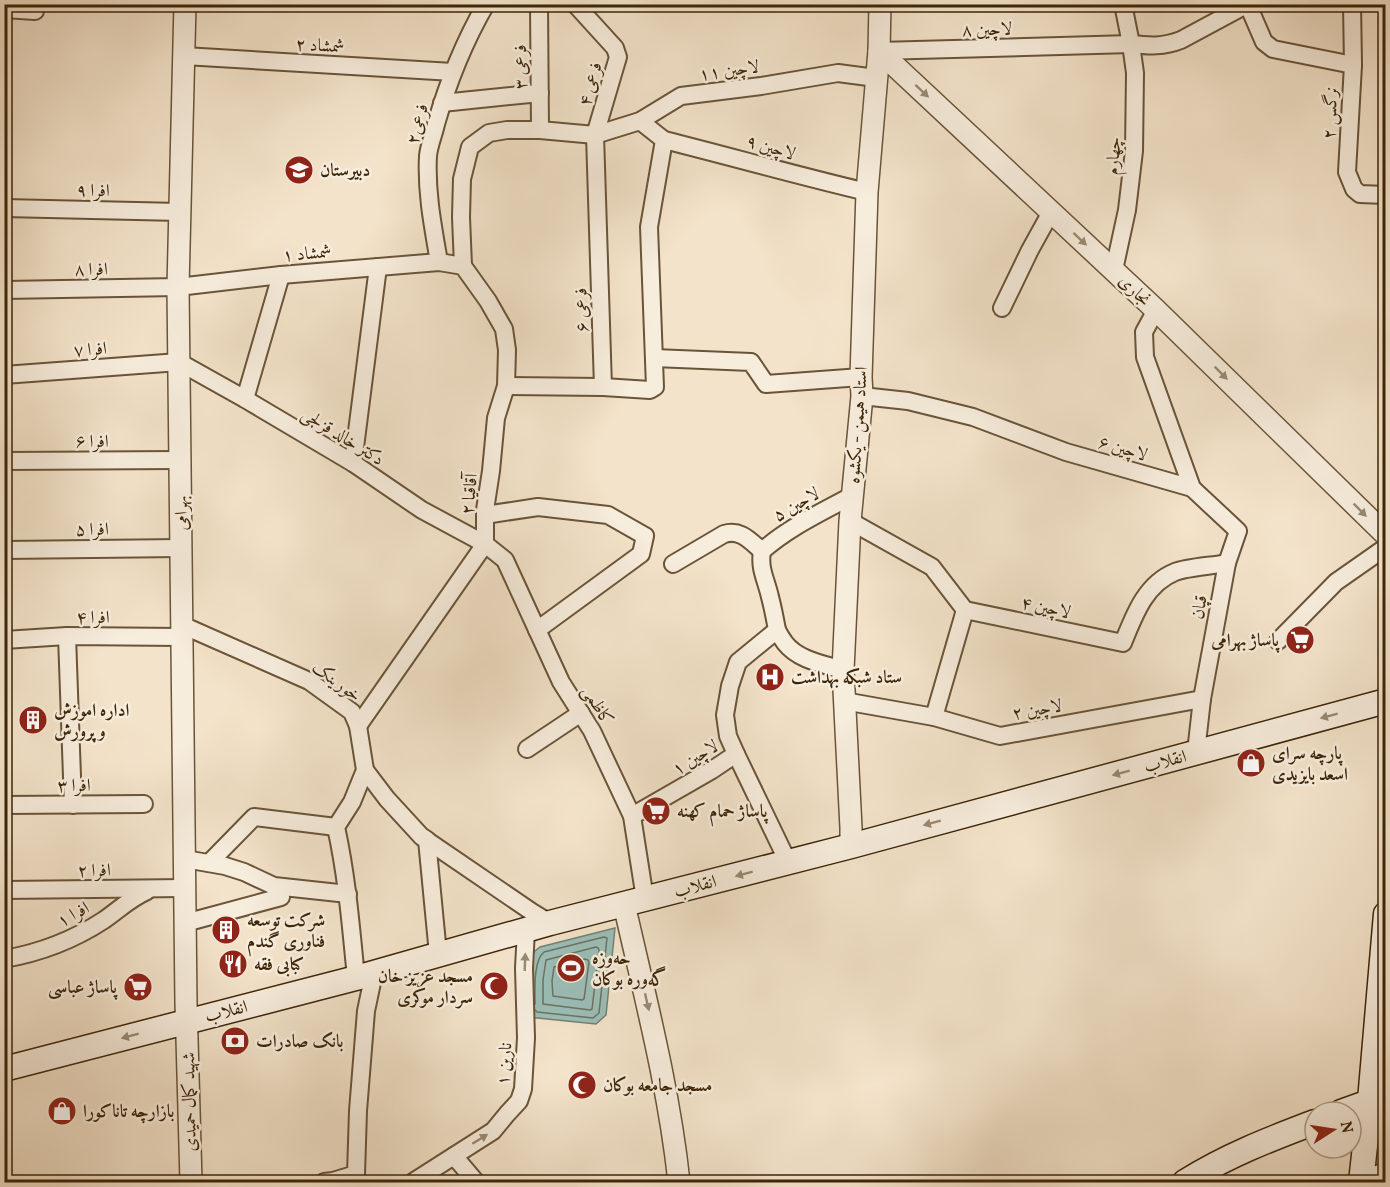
<svg xmlns="http://www.w3.org/2000/svg" width="1390" height="1187" viewBox="0 0 1390 1187" font-family="Vollkorn,Amiri,serif">
	<style>
		.water { fill: #9bbeb8; stroke: #758172; stroke-width: 1.5 }
		.lines { fill: none; stroke-linecap: round; stroke-linejoin: round }
		.shore { stroke: #6c7260; stroke-width: 1.5 }
		.minor-casing { stroke: #6a5438; stroke-width: 20 }
		.tertiary-casing { stroke: #6a5438; stroke-width: 24 }
		.secondary-casing { stroke: #3d2508; stroke-width: 27 }
		.minor { stroke: #f7eddd; stroke-width: 16 }
		.tertiary { stroke: #f7eddd; stroke-width: 21 }
		.secondary { stroke: #f7eddd; stroke-width: 24 }
		.oneway { fill: #9a8972 }
		.labels { text-anchor: middle; stroke-width: 5; stroke-linejoin: round; paint-order: stroke }
		.street-label { font-size: 18px; fill: #3d2508; stroke: #f7eddd }
		.poi-label { font-size: 18px; font-weight: bold; fill: #3d2508; stroke: #f7eddd; text-anchor: start }
	</style>
	<rect width="100%" height="100%" fill="#f3e3ca"/>
	<filter id="stains"><feTurbulence type="fractalNoise" baseFrequency=".00333" numOctaves="4"/><feColorMatrix values="0 0 0 0 .2 0 0 0 0 .09 0 0 0 0 .02 0 0 0 .5 -.17"/></filter>
	<radialGradient id="worn" r=".72"><stop offset=".6" stop-color="#630" stop-opacity="0"/><stop offset="1" stop-color="#630" stop-opacity=".3"/></radialGradient>
	<polygon class="water" points="615,928 606,1015 596,1024 528,1017 532,957 535,951 540,947"/>
	<g class="lines">
		<g class="shore">
			<polygon points="596,947 598,948 599,950 592,1009 590,1010 543,1004 543,980 546,960"/>
			<polygon points="585,959 588,960 589,962 584,999 582,1000 553,996 552,981 554,967"/>
			<path d="M535,1004C535,991 533,961 544,952L604,937L607,938L599,1013L593,1018L537,1012L535,1010"/>
		</g>
		<g class="minor-casing">
			<g id="minor">
				<polyline points="539,4 540,130"/>
				<polyline points="1352,4 1353,65 1347,172 1354,189 1360,194 1386,195"/>
				<polyline points="1248,5 1264,42 1273,49 1353,65"/>
				<polyline points="4,9 35,11"/>
				<path d="M879,51L1131,44C1150,46 1163,47 1181,40L1248,4"/>
				<polyline points="184,56 453,72"/>
				<polyline points="442,103 540,93"/>
				<path d="M664,140C732,157 799,176 867,192"/>
				<polyline points="4,208 180,212"/>
				<path d="M439,262C433,227 426,192 428,156C429,145 434,134 436,124C448,82 464,42 486,4"/>
				<polyline points="463,266 461,217 462,179 470,147 489,133 507,130 540,130 595,135 618,57 615,48 575,4"/>
				<polyline points="1114,270 1127,210 1134,151 1135,73 1131,44 1123,4"/>
				<polyline points="4,290 178,287 281,275 439,262 463,266 488,301 504,329 507,350 506,386 496,418 491,471 485,510 485,544 358,726"/>
				<polyline points="1002,308 1030,250 1051,212"/>
				<polyline points="654,358 751,362 766,384 861,377"/>
				<polyline points="4,375 179,362 245,399 353,463 422,510 485,544 505,560 561,682 592,731 632,816 645,899"/>
				<polyline points="506,386 603,387 595,135 640,121 681,96 761,86 838,73 876,78"/>
				<polyline points="603,387 650,390 655,387 649,227 664,140 640,121"/>
				<polyline points="862,396 908,401 973,417 1066,452 1192,488 1145,357 1144,332 1156,310"/>
				<polyline points="245,399 281,275"/>
				<polyline points="4,461 180,460"/>
				<polyline points="353,463 378,267"/>
				<polyline points="1192,488 1238,531 1227,563 1202,699 1196,752"/>
				<polyline points="485,515 538,507 608,515 645,536 641,554 537,630"/>
				<path d="M850,521L932,567L965,610L1123,643C1134,616 1145,584 1175,572C1188,567 1212,566 1227,563"/>
				<polyline points="4,550 181,548"/>
				<path d="M762,551C789,527 822,512 853,495"/>
				<path d="M673,564L724,534C741,529 750,541 762,551"/>
				<path d="M182,625L309,681L352,712L358,726L365,770L352,802L336,827C347,877 351,927 356,978"/>
				<path d="M777,630C779,634 782,639 785,643C798,660 823,664 843,670"/>
				<polyline points="67,636 73,805"/>
				<polyline points="4,640 67,636 182,637"/>
				<polyline points="1278,641 1336,582 1386,547"/>
				<polyline points="844,701 934,717 1000,736 1202,699"/>
				<polyline points="934,717 965,610"/>
				<polyline points="527,749 581,713"/>
				<polyline points="736,754 788,862"/>
				<polyline points="365,770 387,799 421,836 427,840 438,954"/>
				<polyline points="4,805 144,804"/>
				<path d="M632,816L712,770L736,754L728,736L725,715L730,686L738,662L777,630C775,619 773,608 770,597C766,579 759,569 762,551"/>
				<polyline points="422,837 532,912 550,923"/>
				<polyline points="185,859 225,866 244,872 274,886 348,894"/>
				<polyline points="209,863 254,817 336,827"/>
				<polyline points="4,890 185,888"/>
				<polyline points="185,923 281,897"/>
				<path d="M4,959C39,953 75,939 104,920C120,909 129,899 147,891"/>
				<polyline points="454,1156 476,1182"/>
				<polyline points="1361,1179 1386,1171"/>
				<polyline points="324,1182 333,1181 356,1174 358,1111 366,1011 374,973"/>
				<polyline points="413,1182 493,1131 507,1114 519,1101 523,1089 526,1038 524,968 526,930"/>
			</g>
		</g>
		<g class="tertiary-casing">
			<g id="tertiary">
				<polyline points="185,4 178,287 186,1003 191,1182"/>
				<polyline points="879,51 1156,310 1386,535"/>
				<polyline points="851,846 851,828 843,670 850,521 862,396 861,377 867,192 879,51 880,4"/>
				<path d="M624,904C645,997 669,1088 679,1182"/>
			</g>
		</g>
		<g class="secondary-casing">
			<g id="secondary">
				<polyline points="4,1069 356,978 550,923 851,846 1386,701"/>
				<polyline points="1341,1112 1383,1097"/>
				<path d="M1185,1182C1226,1156 1270,1139 1315,1122"/>
				<polyline points="1361,1182 1370,1101 1386,914"/>
			</g>
		</g>
		<use href="#minor" class="minor"/>
		<use href="#tertiary" class="tertiary"/>
		<use href="#secondary" class="secondary"/>
	</g>
	<defs><path id="oneway-solid" d="M-6-.8H1V-3.2L6.5 0L1 3.2V.8H-6Z" transform="scale(1.5)"/></defs>
	<g class="oneway">
		<use href="#oneway-solid" transform="translate(922 91) rotate(43)"/>
		<use href="#oneway-solid" transform="translate(1080 239) rotate(43)"/>
		<use href="#oneway-solid" transform="translate(1221 373) rotate(45)"/>
		<use href="#oneway-solid" transform="translate(1360 510) rotate(45)"/>
		<use href="#oneway-solid" transform="translate(1329 716) rotate(165)"/>
		<use href="#oneway-solid" transform="translate(1121 773) rotate(165)"/>
		<use href="#oneway-solid" transform="translate(932 823) rotate(165)"/>
		<use href="#oneway-solid" transform="translate(744 874) rotate(165)"/>
		<use href="#oneway-solid" transform="translate(525 962) rotate(-88)"/>
		<use href="#oneway-solid" transform="translate(647 1002) rotate(77)"/>
		<use href="#oneway-solid" transform="translate(130 1036) rotate(165)"/>
		<use href="#oneway-solid" transform="translate(480 1139) rotate(-32)"/>
	</g>
	<defs>
		<g id="school-disc" transform="scale(1.5)"><circle r="9.5" fill="#8f2418" stroke="#f7eddd"/><path d="M0-5L7-2L0 1L-7-2ZM-4 1L0 2.5L4 1V4Q0 6-4 4Z" fill="#fff"/></g>
		<g id="supermarket-disc" transform="scale(1.5)"><circle r="9.5" fill="#8f2418" stroke="#f7eddd"/><path d="M-6-5.5h2.5l.6 2H6L4.5 2H-2.5L-4.4-4H-6ZM-1.5 3.2a1.3 1.3 0 1 0 .1 0ZM3 3.2a1.3 1.3 0 1 0 .1 0Z" fill="#fff"/></g>
		<g id="hospital-disc" transform="scale(1.5)"><circle r="9.5" fill="#8f2418" stroke="#f7eddd"/><path d="M-5-5h3v3.5h4V-5h3V5h-3V1.5h-4V5h-3Z" fill="#fff"/></g>
		<g id="building-disc" transform="scale(1.5)"><circle r="9.5" fill="#8f2418" stroke="#f7eddd"/><path d="M-4-6H4V6H1V3H-1V6H-4ZM-2.5-4.3h1.7v1.8h-1.7ZM.8-4.3h1.7v1.8H.8ZM-2.5-1h1.7V.8h-1.7ZM.8-1h1.7V.8H.8Z" fill="#fff"/></g>
		<g id="shop-disc" transform="scale(1.5)"><circle r="9.5" fill="#8f2418" stroke="#f7eddd"/><path d="M-5-2.5h2.3a2.7 3.5 0 0 1 5.4 0H5L5.5 6h-11ZM-1.5-2.5h3a1.5 2.3 0 0 0-3 0Z" fill="#fff"/></g>
		<g id="restaurant-disc" transform="scale(1.5)"><circle r="9.5" fill="#8f2418" stroke="#f7eddd"/><path d="M-5-6h1v4h1v-4h1v4h1v-4h1v5L-1.5 .5V6h-2V.5L-5-1ZM5-6V6H3V1.5H1.5Q1.5-4 5-6Z" fill="#fff"/></g>
		<g id="stadium-disc" transform="scale(1.5)"><circle r="9.5" fill="#8f2418" stroke="#f7eddd"/><path d="M0-5a6.5 5 0 1 0 0 10a6.5 5 0 1 0 0-10ZM-3.5-1.8h7v3.6h-7Z" fill="#fff"/></g>
		<g id="mosque-disc" transform="scale(1.5)"><circle r="9.5" fill="#8f2418" stroke="#f7eddd"/><path d="M3.5-4.9A6 6 0 1 0 3.5 4.9A5 5 0 1 1 3.5-4.9Z" fill="#fff"/></g>
		<g id="bank-disc" transform="scale(1.5)"><circle r="9.5" fill="#8f2418" stroke="#f7eddd"/><path d="M-6-4H6V4H-6ZM0-2.3a2.3 2.3 0 1 0 0 4.6a2.3 2.3 0 1 0 0-4.6Z" fill="#fff"/></g>
	</defs>
	<g fill-rule="evenodd">
		<use href="#school-disc" x="299" y="170"/>
		<use href="#supermarket-disc" x="1300" y="640"/>
		<use href="#hospital-disc" x="770" y="677"/>
		<use href="#building-disc" x="33" y="720"/>
		<use href="#shop-disc" x="1251" y="763"/>
		<use href="#supermarket-disc" x="656" y="811"/>
		<use href="#building-disc" x="226" y="930"/>
		<use href="#restaurant-disc" x="233" y="964"/>
		<use href="#stadium-disc" x="571" y="968"/>
		<use href="#mosque-disc" x="494" y="986"/>
		<use href="#supermarket-disc" x="138" y="987"/>
		<use href="#bank-disc" x="235" y="1041"/>
		<use href="#mosque-disc" x="582" y="1085"/>
		<use href="#shop-disc" x="62" y="1111"/>
	</g>
	<g class="labels">
		<g class="street-label">
			<text transform="translate(987 29) rotate(-2)" y="6">لاچین ۸</text>
			<text transform="translate(320 45) rotate(3)" y="6">شمشاد ۲</text>
			<text transform="translate(520 67) rotate(-90)" y="6">فرعی ۳</text>
			<text transform="translate(729 70) rotate(-8)" y="6">لاچین ۱۱</text>
			<text transform="translate(590 84) rotate(-74)" y="6">فرعی ۴</text>
			<text transform="translate(1330 113) rotate(-87)" y="6">نرگس ۲</text>
			<text transform="translate(417 124) rotate(-75)" y="6">فرعی۲</text>
			<text transform="translate(771 147) rotate(16)" y="6">لاچین ۹</text>
			<text transform="translate(1113 156) rotate(-86)" y="6">چهارم</text>
			<text transform="translate(93 190) rotate(1)" y="6">افرا ۹</text>
			<text transform="translate(307 253) rotate(-5)" y="6">شمشاد ۱</text>
			<text transform="translate(91 269) rotate(-1)" y="6">افرا ۸</text>
			<text transform="translate(1135 290) rotate(44)" y="6">نجاری</text>
			<text transform="translate(581 310) rotate(-92)" y="6">فرعی ۶</text>
			<text transform="translate(90 349) rotate(-4)" y="6">افرا ۷</text>
			<text transform="translate(857 425) rotate(-86)" y="6">استاد هیمن - یکشوه</text>
			<text transform="translate(343 436) rotate(32)" y="6">دکتر خالد قزلجی</text>
			<text x="92" y="447">افرا ۶</text>
			<text transform="translate(1123 448) rotate(16)" y="6">لاچین ۶</text>
			<text transform="translate(469 494) rotate(-84)" y="6">آقاقیا ۲</text>
			<text transform="translate(796 504) rotate(-30)" y="6">لاچین ۵</text>
			<text transform="translate(181 513) rotate(-91)" y="6">بهرامی</text>
			<text transform="translate(92 529) rotate(-1)" y="6">افرا ۵</text>
			<text transform="translate(1046 607) rotate(12)" y="6">لاچین ۴</text>
			<text transform="translate(1199 607) rotate(-80)" y="6">قپان</text>
			<text x="93" y="623">افرا ۴</text>
			<text transform="translate(337 681) rotate(36)" y="6">خورینک</text>
			<text transform="translate(598 705) rotate(59)" y="6">کاظمی</text>
			<text transform="translate(1037 709) rotate(-10)" y="6">لاچین ۲</text>
			<text transform="translate(695 757) rotate(-32)" y="6">لاچین ۱</text>
			<text transform="translate(1165 761) rotate(-15)" y="6">انقلاب</text>
			<text x="74" y="791">افرا ۳</text>
			<text transform="translate(94 870) rotate(-1)" y="6">افرا ۲</text>
			<text transform="translate(695 886) rotate(-15)" y="6">انقلاب</text>
			<text transform="translate(73 914) rotate(-28)" y="6">افرا ۱</text>
			<text transform="translate(226 1011) rotate(-14)" y="6">انقلاب</text>
			<text transform="translate(504 1064) rotate(-86)" y="6">نارین ۱</text>
			<text transform="translate(189 1102) rotate(-91)" y="6">شهید کمال حمیدی</text>
		</g>
		<g class="poi-label">
			<text x="320" y="176">دبیرستان</text>
			<text x="1279" y="646" text-anchor="end">پاساژ بهرامی</text>
			<text x="791" y="683">ستاد شبکه بهداشت</text>
			<text x="54" y="716">اداره اموزش<tspan x="54" dy="21">و پرورش</tspan></text>
			<text x="1272" y="759">پارچه سرای<tspan x="1272" dy="21">اسعد بایزیدی</tspan></text>
			<text x="677" y="817">پاساژ حمام کهنه</text>
			<text x="247" y="926">شرکت توسعه<tspan x="247" dy="21">فناوری گندم</tspan></text>
			<text x="592" y="964">حه‌وزه<tspan x="592" dy="21">گه‌وره بوکان</tspan></text>
			<text x="254" y="970">کبابی فقه</text>
			<text x="473" y="982" text-anchor="end">مسجد عزیز خان<tspan x="473" dy="21">سردار موکری</tspan></text>
			<text x="117" y="993" text-anchor="end">پاساژ عباسی</text>
			<text x="256" y="1047">بانک صادرات</text>
			<text x="603" y="1091">مسجد جامعه بوکان</text>
			<text x="83" y="1117">بازارچه تاناکورا</text>
		</g>
	</g>
	<rect width="1390" height="1187" fill="none" stroke="#f3e3ca" stroke-width="24"/>
	<rect x="6" y="6" width="1378" height="1175" fill="none" stroke="#3d2508" stroke-width="3"/>
	<rect x="12" y="12" width="1366" height="1163" fill="none" stroke="#3d2508" stroke-width="1.5"/>
	<g transform="translate(1333 1130) rotate(78)"><circle r="28" fill="#f7eddd" stroke="#ad9d88" stroke-width="1.5"/>
	<path d="M0-4.5L10 22L0 15L-10 22Z" fill="#8f2418"/>
	<text y="-9" font-size="16" font-weight="bold" text-anchor="middle" fill="#3d2508">N</text>
	</g>
	<rect width="100%" height="100%" filter="url(#stains)"/>
	<rect width="100%" height="100%" fill="url(#worn)"/>
</svg>
